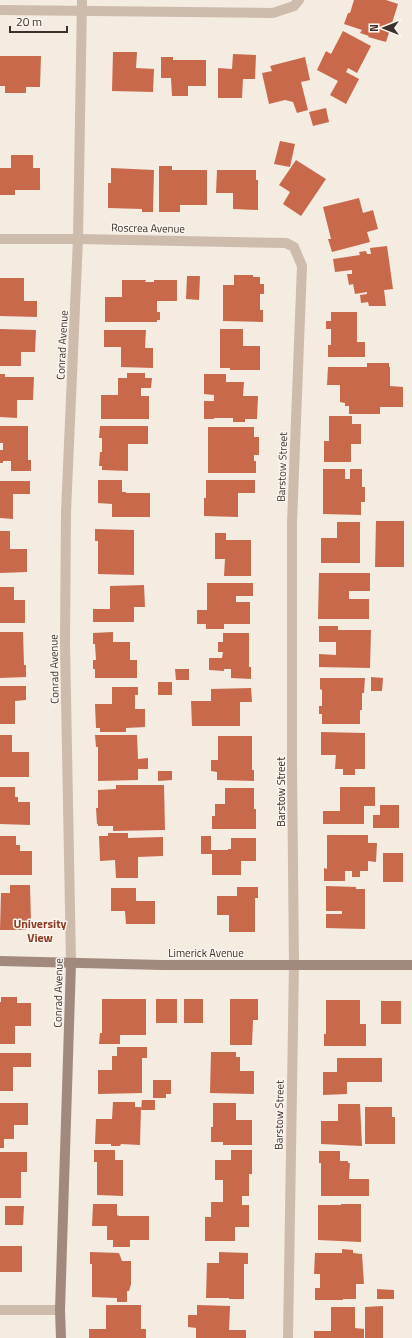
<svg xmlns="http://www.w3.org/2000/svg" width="412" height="1338" viewBox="0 0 412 1338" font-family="'Titillium Web',sans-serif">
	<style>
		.building { fill: #c8694b }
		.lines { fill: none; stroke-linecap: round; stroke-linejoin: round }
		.street { stroke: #cdbbac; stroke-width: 10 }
		.secondary { stroke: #a18a7d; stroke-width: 10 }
		.labels { text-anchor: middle; stroke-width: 3; stroke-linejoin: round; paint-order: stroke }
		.street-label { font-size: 11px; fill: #3b302b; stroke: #fbf5ee }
		.neighbourhood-label { font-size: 12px; font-weight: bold; fill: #8c3b22; stroke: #fbf5ee }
	</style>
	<rect width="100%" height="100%" fill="#f4ebe1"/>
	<g class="building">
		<polygon points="354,0 386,0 398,4 386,42 368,37 369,36 360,33 362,30 344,24 348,13 350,13"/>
		<polygon points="343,31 371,46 357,73 348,68 346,72 359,79 346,104 330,95 338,81 317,70 326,51 331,54"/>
		<polygon points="113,52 137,52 136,68 154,69 153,92 112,91"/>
		<polygon points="233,54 256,55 255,79 243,79 242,98 218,98 218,68 232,69"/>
		<polygon points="0,56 41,56 40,87 26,87 26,93 5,93 5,86 0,86"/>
		<polygon points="161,57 173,57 173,60 206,60 206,86 188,86 188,96 172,96 171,78 161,78"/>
		<polygon points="305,57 310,80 301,82 308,110 297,113 293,102 285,100 269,104 262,73 272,71 270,66"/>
		<polygon points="326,108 329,122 313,126 309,112"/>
		<polygon points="280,141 295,144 290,167 274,164"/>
		<polygon points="11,155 33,155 33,168 40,168 40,190 15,190 15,195 0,195 0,168 11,168"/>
		<polygon points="296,160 326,179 301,216 283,204 290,192 279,185"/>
		<polygon points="159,166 172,166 172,170 207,170 207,205 180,205 180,212 159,212"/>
		<polygon points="111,168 154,170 153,212 142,212 142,209 108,208 108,183 111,183"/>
		<polygon points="217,170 256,170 256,180 258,180 258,210 233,209 233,193 216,193"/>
		<polygon points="359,198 363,213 373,210 378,229 367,232 370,242 332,252 328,239 331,239 323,207"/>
		<polygon points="387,246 393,289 384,290 386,306 369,306 368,302 361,303 360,295 367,294 367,292 355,294 353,284 349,285 347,274 352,274 352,270 335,272 333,259 360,255 359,252 366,251 367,254 371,254 370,248"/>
		<polygon points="234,275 253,275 253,277 260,277 260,284 264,284 264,294 260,294 260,310 263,310 263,322 223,321 223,285 234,285"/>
		<polygon points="187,276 200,276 199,300 186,299"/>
		<polygon points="0,278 24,278 24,301 37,301 37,317 0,316"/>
		<polygon points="122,280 146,280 145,282 154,282 154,280 177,280 177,301 157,301 157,312 160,312 160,320 157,320 157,322 105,322 105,297 122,297"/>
		<polygon points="331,312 357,312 357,342 365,342 365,357 328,357 328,345 331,345 331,329 326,329 326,321 331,321"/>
		<polygon points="0,329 36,330 35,352 21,352 21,366 0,366"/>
		<polygon points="220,329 243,329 243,346 260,346 260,370 230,370 230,368 220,368"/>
		<polygon points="104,330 146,330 145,348 153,348 153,368 121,367 121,347 104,347"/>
		<polygon points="367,363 389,363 389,367 390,367 390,386 403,387 403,407 380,407 380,414 349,414 349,406 345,406 345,403 340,402 340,385 327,385 328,367 367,367"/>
		<polygon points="127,373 145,373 145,378 152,378 151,388 141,388 141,396 149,396 149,419 101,419 101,395 118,395 118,378 127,378"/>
		<polygon points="0,374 5,374 5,377 34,377 33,400 17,400 17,418 0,417"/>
		<polygon points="204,374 226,374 226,382 244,382 243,396 258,396 257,419 245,419 245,422 233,422 233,418 214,418 214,419 204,419 204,401 214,401 214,395 204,394"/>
		<polygon points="329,416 352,416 352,424 361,424 361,444 351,444 351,462 324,462 324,441 329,441"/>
		<polygon points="0,426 28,426 28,460 31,460 31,471 11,471 11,461 3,461 3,463 0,463 0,450 3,450 3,443 0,443"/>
		<polygon points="100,426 148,426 148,444 128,444 128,471 102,470 102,466 99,466 100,452 102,452 102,438 99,438"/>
		<polygon points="208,427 254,427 254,437 259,437 259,455 254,455 254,461 256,461 256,473 208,473"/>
		<polygon points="323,469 345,469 345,479 350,479 350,469 362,469 362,487 365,487 365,502 361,502 361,515 323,514"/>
		<polygon points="98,480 122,480 122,492 126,492 126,493 150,493 150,517 112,517 112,504 98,503"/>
		<polygon points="206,480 255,480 255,493 238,493 238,517 204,516 204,498 206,498"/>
		<polygon points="0,481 30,481 30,494 13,494 13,519 0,518"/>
		<polygon points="376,521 404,521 404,567 375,567"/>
		<polygon points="337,522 360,522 360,563 321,563 321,538 337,538"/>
		<polygon points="95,529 134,530 134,575 98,574 98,541 95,541"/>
		<polygon points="0,531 10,531 10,549 27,549 27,572 0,573"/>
		<polygon points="215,533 226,533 226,540 251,540 251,576 224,576 225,559 215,559"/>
		<polygon points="319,573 370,573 370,591 349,591 349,599 369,599 369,619 318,619"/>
		<polygon points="207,583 253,583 253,596 236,596 236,602 250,602 250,624 224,624 224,629 206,629 206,624 197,624 197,610 207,610"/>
		<polygon points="144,585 145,607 134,607 134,622 93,622 93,609 110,609 110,586"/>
		<polygon points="0,587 14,587 14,600 25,600 25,623 0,623"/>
		<polygon points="319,626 338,626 338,630 371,630 370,668 319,667 319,654 336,655 336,642 319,642"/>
		<polygon points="0,632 23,632 24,665 26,665 26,677 0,678"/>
		<polygon points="113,632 113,642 130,642 130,660 137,660 137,678 95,678 95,669 93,669 93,660 96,660 95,644 93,644 93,633"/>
		<polygon points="223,633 249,633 249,667 251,667 251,679 231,678 231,669 224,669 224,671 209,670 209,658 222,658 223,652 218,652 218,642 223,642"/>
		<polygon points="175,669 189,669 189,680 176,680"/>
		<polygon points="371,677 383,678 382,691 371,691"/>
		<polygon points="320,678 365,678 364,693 362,693 362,710 360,710 360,724 322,724 322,714 319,714 319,706 322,706 322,690 320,689"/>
		<rect x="158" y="682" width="14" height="13"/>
		<polygon points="0,686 26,686 26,700 15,701 15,724 0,724"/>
		<polygon points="112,687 138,687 138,695 135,695 135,709 145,709 145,727 126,728 126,732 100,732 100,728 96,728 95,704 112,704"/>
		<polygon points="251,688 252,702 240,702 240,726 192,726 191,701 211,701 211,689"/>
		<polygon points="321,732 365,733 365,769 355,769 355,775 343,775 343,769 335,769 336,755 321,755"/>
		<polygon points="0,735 12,735 12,752 29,752 29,777 0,777"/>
		<polygon points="95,735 137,735 138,759 148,758 148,769 138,769 138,780 98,781 98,747 96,747"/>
		<polygon points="218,736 252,736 252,770 254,770 254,781 217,780 217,772 211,771 211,760 218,760"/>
		<polygon points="158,771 172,771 172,780 158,781"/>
		<polygon points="116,785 164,785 165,830 113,831 113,826 98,826 98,824 97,824 96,808 98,808 98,790 116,789"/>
		<polygon points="0,787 15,787 15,797 18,797 18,802 30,802 30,825 0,824"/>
		<polygon points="340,787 375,787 375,806 364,806 364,824 323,824 323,811 340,811"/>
		<polygon points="225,788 254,788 254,809 256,809 256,829 212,829 212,816 215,816 215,804 225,804"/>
		<polygon points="380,805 399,805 399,828 373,828 373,815 380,815"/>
		<polygon points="108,833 128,833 128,838 163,837 163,856 138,857 138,878 116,878 115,860 100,861 99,836 108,836"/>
		<polygon points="327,835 368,835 368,843 377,843 376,862 368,861 368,871 360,871 360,877 352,877 352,871 345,871 345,881 324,881 324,868 327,869"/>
		<polygon points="0,836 16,836 16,845 20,845 20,851 32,851 32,875 0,875"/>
		<polygon points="201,836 211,836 211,850 228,850 228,849 231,849 231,838 256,838 256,861 241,861 241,875 212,875 212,854 201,854"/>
		<rect x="383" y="853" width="20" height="29"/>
		<polygon points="10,885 30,885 31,922 26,922 26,930 0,930 1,893 10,893"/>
		<polygon points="326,886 356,887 356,889 365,889 365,929 326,928 326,914 342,914 342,911 326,911"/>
		<polygon points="237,887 258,887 258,898 255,898 255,932 229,932 229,915 217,915 217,896 237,896"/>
		<polygon points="111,888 136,888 136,901 155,901 155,924 126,924 125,911 111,911"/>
		<polygon points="1,997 17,997 17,1003 31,1003 31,1026 15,1026 15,1044 0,1044 0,1002 1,1002"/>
		<polygon points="102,999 146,999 146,1035 120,1035 120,1044 99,1044 100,1033 102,1033"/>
		<rect x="156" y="999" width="21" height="24"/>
		<rect x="184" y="999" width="19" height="24"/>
		<polygon points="230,999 258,999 258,1020 253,1020 252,1045 230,1045"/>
		<polygon points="326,1000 360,1000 360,1024 366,1024 366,1046 324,1046 324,1034 326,1034"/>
		<rect x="381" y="1001" width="20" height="23"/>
		<polygon points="117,1047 147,1047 147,1058 142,1058 142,1093 98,1094 98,1070 112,1070 112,1056 117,1056"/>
		<polygon points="211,1052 236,1052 236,1057 240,1057 240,1071 254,1071 254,1094 210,1093"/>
		<polygon points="0,1053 31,1053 31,1067 13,1067 13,1091 0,1091"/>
		<polygon points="337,1058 382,1058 382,1082 347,1082 347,1094 323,1095 323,1072 337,1072"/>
		<polygon points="153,1080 171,1080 171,1094 166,1094 166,1098 153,1098"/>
		<polygon points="142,1100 155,1100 155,1110 141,1110"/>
		<polygon points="113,1102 135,1102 135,1107 141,1107 140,1145 121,1144 120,1146 111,1146 111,1144 95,1144 96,1119 112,1119"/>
		<polygon points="0,1103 28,1103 28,1125 14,1125 14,1139 4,1139 4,1148 0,1148"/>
		<polygon points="213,1103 236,1103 236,1120 252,1120 252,1145 223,1145 223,1142 211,1142 211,1127 213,1127"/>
		<polygon points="338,1104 360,1104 362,1146 321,1144 321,1121 338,1121"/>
		<polygon points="365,1107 392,1107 392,1117 395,1117 395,1144 365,1144"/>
		<polygon points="94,1150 115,1150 115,1160 123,1160 123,1196 97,1195 97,1162 94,1162"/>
		<polygon points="231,1150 252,1150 252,1174 249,1174 249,1196 242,1196 242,1205 249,1205 249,1227 235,1227 235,1241 205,1241 205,1217 211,1217 211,1202 223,1202 223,1180 215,1180 215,1160 231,1160"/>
		<polygon points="319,1151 340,1151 340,1161 348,1161 348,1163 350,1163 349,1179 369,1179 369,1196 321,1196 321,1163 319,1163"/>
		<polygon points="0,1152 27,1152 27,1172 21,1172 21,1198 0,1198"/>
		<polygon points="93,1204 117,1204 117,1215 119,1216 149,1216 149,1240 130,1240 130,1247 113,1247 113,1240 107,1240 107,1226 92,1226"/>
		<polygon points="341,1204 361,1204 361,1242 318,1240 318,1205 341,1205"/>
		<polygon points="5,1206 24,1206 23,1225 5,1225"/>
		<rect x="0" y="1246" width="22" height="26"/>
		<polygon points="342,1249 353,1250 353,1253 362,1254 364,1284 356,1284 356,1299 343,1299 343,1300 315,1300 315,1288 320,1288 320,1274 314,1274 315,1253 342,1253"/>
		<polygon points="90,1252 119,1253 122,1261 131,1261 131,1284 129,1291 127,1291 127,1302 117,1302 117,1298 92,1297 92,1264 90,1264"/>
		<polygon points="219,1252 248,1253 248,1264 244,1264 244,1299 229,1299 229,1298 206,1298 207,1263 219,1263"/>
		<polygon points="377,1289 394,1290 394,1299 377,1299"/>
		<polygon points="106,1305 141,1305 141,1329 146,1329 146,1338 89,1338 89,1329 106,1329"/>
		<polygon points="197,1305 230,1306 229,1330 246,1330 246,1338 196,1338 196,1328 188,1327 188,1315 197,1315"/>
		<polygon points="383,1306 383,1338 365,1338 365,1307"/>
		<polygon points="331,1307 355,1307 355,1328 364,1329 364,1338 314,1338 314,1331 331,1331"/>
	</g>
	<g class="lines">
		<g class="street">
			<polyline points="0,10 273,13 294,6 299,0"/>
			<polyline points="0,239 78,239 286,243 294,247 302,266 292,523 292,768 294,964 288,1338"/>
			<polyline points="71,963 65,643 66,512 78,239 82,0"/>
			<polyline points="0,1310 60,1310"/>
		</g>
		<g class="secondary">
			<polyline points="0,961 162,965 412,965"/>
			<polyline points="61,1338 60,1310 71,963"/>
		</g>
	</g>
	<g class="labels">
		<g class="street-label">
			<text transform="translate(148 228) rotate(1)" y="4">Roscrea Avenue</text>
			<text transform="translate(62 345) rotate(-87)" y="4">Conrad Avenue</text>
			<text transform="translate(282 467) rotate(-88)" y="4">Barstow Street</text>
			<text transform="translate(54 669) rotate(-91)" y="4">Conrad Avenue</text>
			<text transform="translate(281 792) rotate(-90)" y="4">Barstow Street</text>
			<text x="206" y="957">Limerick Avenue</text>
			<text transform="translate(58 993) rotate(-89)" y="4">Conrad Avenue</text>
			<text transform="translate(279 1115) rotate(-89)" y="4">Barstow Street</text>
		</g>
		<g class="neighbourhood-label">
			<text x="40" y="928">University<tspan x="40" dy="14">View</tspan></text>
		</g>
	</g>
	<g transform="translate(384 28) rotate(270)" stroke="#fbf5ee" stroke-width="3" paint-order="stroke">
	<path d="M0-3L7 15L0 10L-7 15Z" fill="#3b302b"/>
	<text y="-6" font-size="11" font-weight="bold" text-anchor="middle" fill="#3b302b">N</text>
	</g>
	<path d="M10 26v6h57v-6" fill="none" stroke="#3b302b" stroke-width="2"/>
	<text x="16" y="26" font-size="12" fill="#3b302b" stroke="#fbf5ee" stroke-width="3" paint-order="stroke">20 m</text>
</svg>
